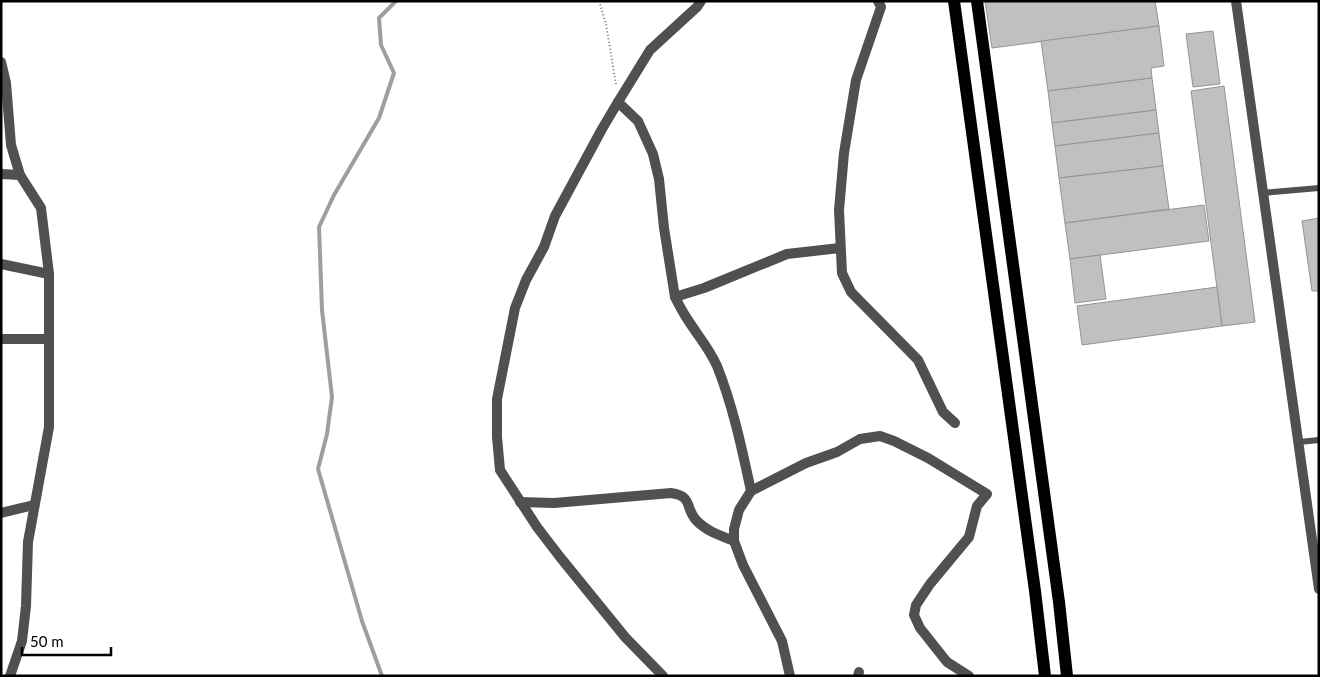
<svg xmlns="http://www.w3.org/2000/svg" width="1320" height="677" viewBox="0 0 1320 677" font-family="Lato,sans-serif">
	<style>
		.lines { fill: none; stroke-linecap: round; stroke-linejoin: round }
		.stream { stroke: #9e9e9e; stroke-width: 4 }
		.building { fill: #c0c0c0; stroke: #949494 }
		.path { stroke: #727272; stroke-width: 2; stroke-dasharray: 1 2.5; stroke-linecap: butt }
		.service { stroke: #505050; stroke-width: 6 }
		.minor { stroke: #505050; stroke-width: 10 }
		.primary { stroke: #000; stroke-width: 12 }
	</style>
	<rect width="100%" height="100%" fill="#fff"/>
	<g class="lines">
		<polyline class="stream" points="382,676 362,621 318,469 327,434 332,397 322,310 319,227 334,195 379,118 394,73 381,45 379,18 396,1"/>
	</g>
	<g class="building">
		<polygon points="985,1 1155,1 1159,26 992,48"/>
		<polygon points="1159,26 1164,66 1151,68 1152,78 1048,91 1041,41"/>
		<polygon points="1213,31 1220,84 1193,87 1186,34"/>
		<polygon points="1152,78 1156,110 1052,123 1048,91"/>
		<polygon points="1224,86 1255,322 1222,326 1191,91"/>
		<polygon points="1156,110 1159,133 1055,146 1052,123"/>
		<polygon points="1159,133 1163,166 1059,178 1055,146"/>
		<polygon points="1163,166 1169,209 1065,223 1059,178"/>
		<polygon points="1204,205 1209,241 1070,259 1065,223"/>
		<polygon points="1319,218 1319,291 1312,291 1302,221"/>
		<polygon points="1100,255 1106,299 1075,303 1070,259"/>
		<polygon points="1217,287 1222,326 1082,345 1077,306"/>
	</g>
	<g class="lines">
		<polyline class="path" points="599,1 606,24 616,85"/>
		<g class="service">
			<polyline points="1262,193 1319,188"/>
			<polyline points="1299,442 1319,440"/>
		</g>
		<g class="minor">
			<polyline points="878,1 881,7 856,80 844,153 839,210 842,273 851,292 918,360 943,412 955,423"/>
			<polyline points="1236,1 1319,589"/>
			<polyline points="1,62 6,83 11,145 20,175 41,208 49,274 49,427 28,542 26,606 22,641 10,676"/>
			<polyline points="618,102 602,129 555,216 544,247 526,280 515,308 497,399 497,437 500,470 537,527 560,557 625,637 663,676"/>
			<polyline points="1,174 20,175"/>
			<polyline points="1,264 49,274"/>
			<polyline points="675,297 664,228 659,179 653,154 638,121 618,102 650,50 697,7 701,1"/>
			<polyline points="1,339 49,339"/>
			<path d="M751,491C742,449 733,406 717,366C709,348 698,336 688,320C683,313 679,305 675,297L704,288L787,254L840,248"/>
			<path d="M520,502L554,503L671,493C693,496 685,508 696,520C706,531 721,536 734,541"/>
			<polyline points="1,513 34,505"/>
			<polyline points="790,676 782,641 743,565 734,541 734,529 739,510 751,491 806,463 837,452 860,439 880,436 894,441 928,458 987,494 977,506 969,537 930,584 916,605 914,615 920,628 947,662 969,676"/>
			<polyline points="858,676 859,672"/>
		</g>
		<g class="primary">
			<polyline points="954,1 1035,591 1045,676"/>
			<polyline points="977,1 1059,602 1067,676"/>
		</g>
	</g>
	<rect width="1320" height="677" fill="none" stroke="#000000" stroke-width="5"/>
	<path d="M22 647v8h89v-8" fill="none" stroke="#000000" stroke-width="2.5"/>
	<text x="30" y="647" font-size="15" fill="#000000" stroke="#ffffff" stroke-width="4" paint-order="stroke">50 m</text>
</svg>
